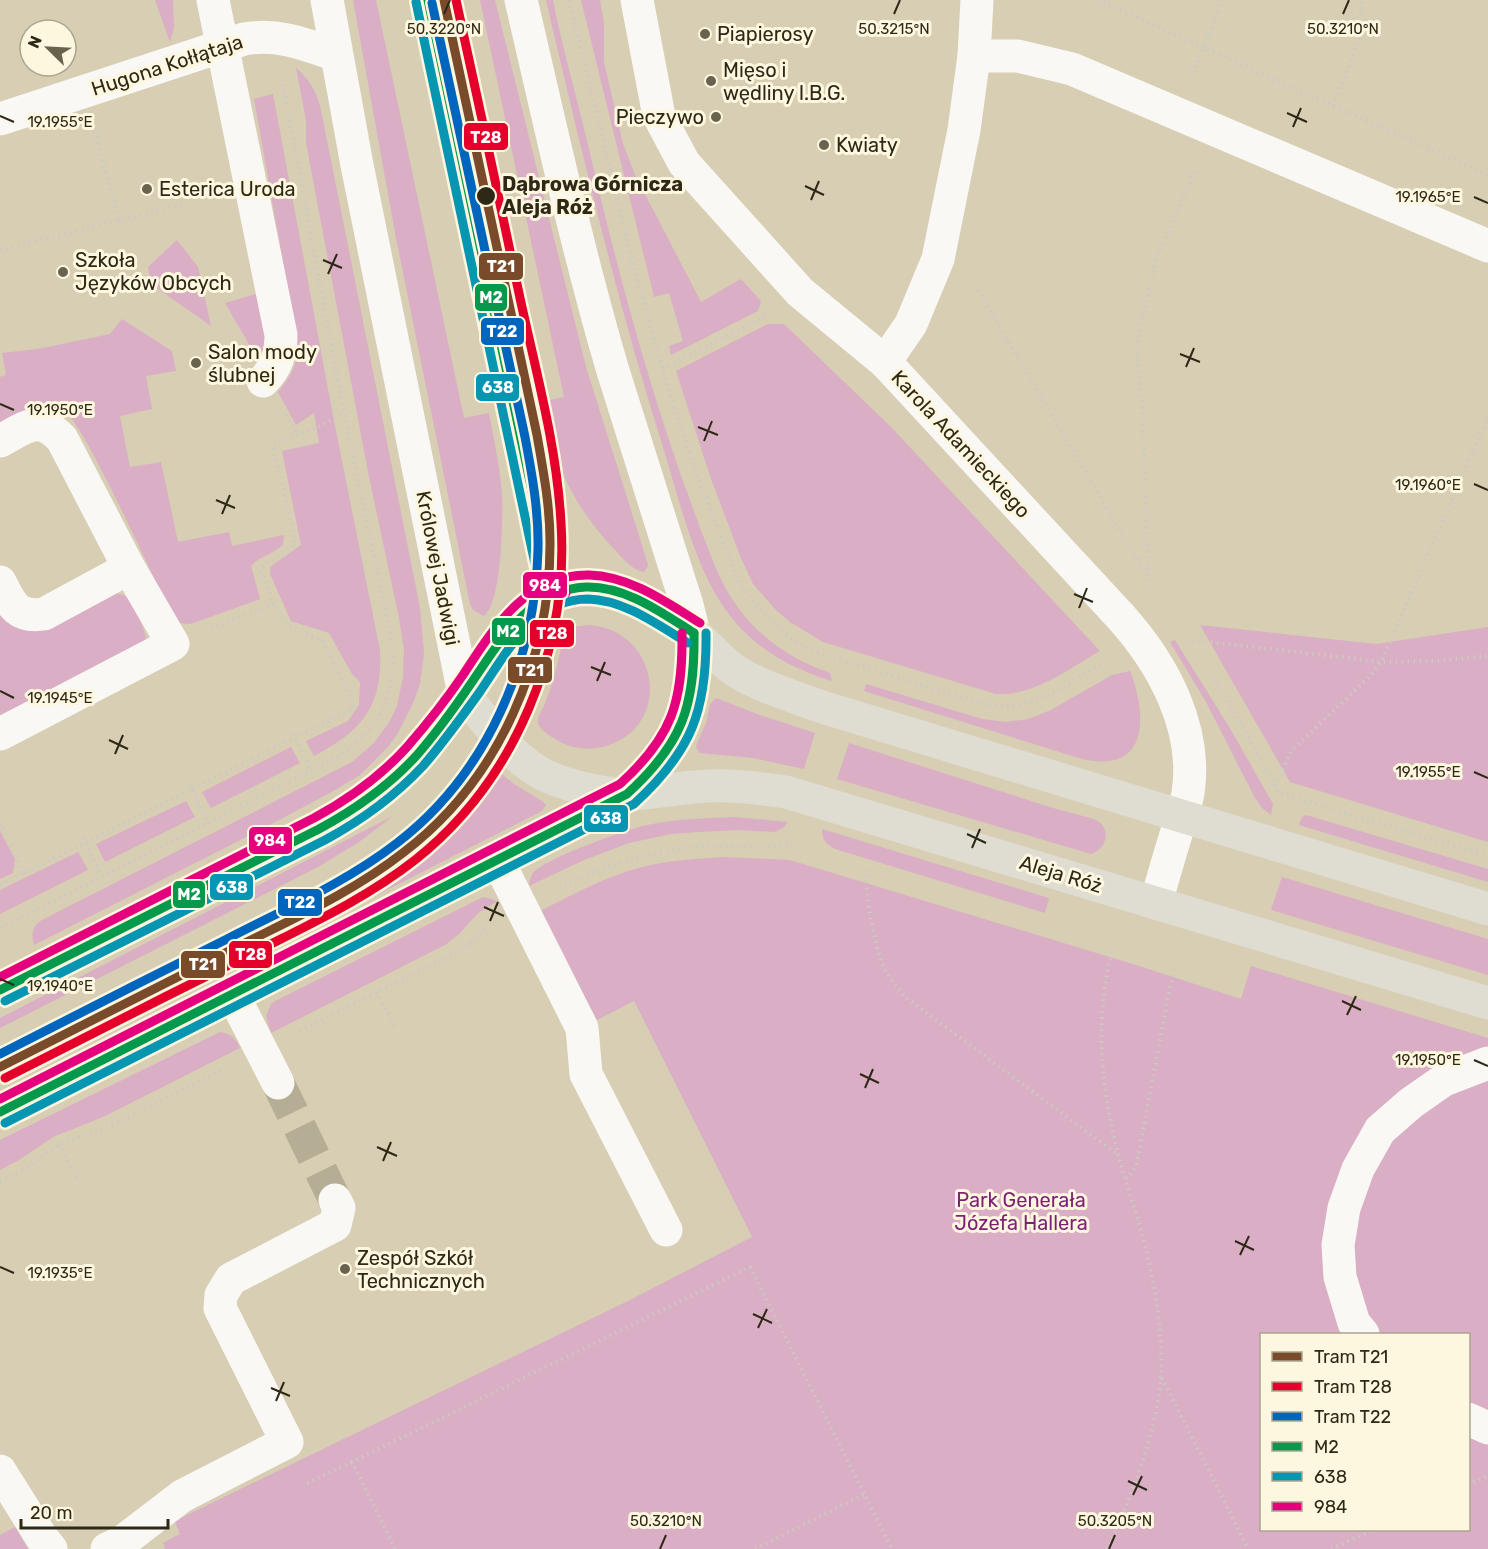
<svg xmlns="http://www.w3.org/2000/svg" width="1488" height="1549" viewBox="0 0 1488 1549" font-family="Rubik,sans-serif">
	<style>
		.green { fill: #daaec4; fill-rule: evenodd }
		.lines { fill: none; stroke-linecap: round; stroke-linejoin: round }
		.minor-tunnel { stroke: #b5ad94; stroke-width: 33; stroke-dasharray: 33 16; stroke-linecap: butt }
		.path { stroke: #cccac2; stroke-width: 4; stroke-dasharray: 1.5 4.5; stroke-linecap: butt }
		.minor { stroke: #f9f8f4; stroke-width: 33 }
		.major { stroke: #dfdcd2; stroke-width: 33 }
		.bus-1-casing { stroke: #fef7df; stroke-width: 14 }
		.bus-2-casing { stroke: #fef7df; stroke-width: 14 }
		.bus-3-casing { stroke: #fef7df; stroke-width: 14 }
		.bus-1 { stroke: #05994b; stroke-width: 9 }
		.bus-2 { stroke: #0796b2; stroke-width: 9 }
		.bus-3 { stroke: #e5007d; stroke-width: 9 }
		.tram-1-casing { stroke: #fef7df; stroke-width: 14 }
		.tram-2-casing { stroke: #fef7df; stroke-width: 14 }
		.tram-3-casing { stroke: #fef7df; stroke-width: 14 }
		.tram-1 { stroke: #7a4b2a; stroke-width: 9 }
		.tram-2 { stroke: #e4002b; stroke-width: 9 }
		.tram-3 { stroke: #0065bd; stroke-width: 9 }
		.ticks { fill: none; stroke: #2e2816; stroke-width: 2 }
		.poi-dot { fill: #69624d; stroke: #fef7df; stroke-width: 2 }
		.stop-dot { fill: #2e2816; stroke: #fef7df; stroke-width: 2 }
		.labels { text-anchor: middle; stroke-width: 6; stroke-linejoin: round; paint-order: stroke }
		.poi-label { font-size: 20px; fill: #2e2816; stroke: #fef7df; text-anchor: start }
		.street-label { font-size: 20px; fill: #2e2816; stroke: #fef7df }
		.stop-label { font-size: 20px; font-weight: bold; fill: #2e2816; stroke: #fef7df; text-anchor: start }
		.park-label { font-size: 20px; fill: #7d1f74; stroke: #fef7df }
		.ticks-label { font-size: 15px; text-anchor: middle; fill: #2e2816; stroke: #fef7df; stroke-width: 6; stroke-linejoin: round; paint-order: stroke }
		.line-badge { stroke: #fef7df; stroke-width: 2 }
		.badge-label { font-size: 16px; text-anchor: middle; font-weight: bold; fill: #fff }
	</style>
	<rect width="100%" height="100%" fill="#d7ceb4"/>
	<g class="green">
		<polygon points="155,0 173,0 174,28 170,42"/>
		<path d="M353,0H376L464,418L489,413C494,440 500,468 502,495C503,520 502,601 484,616L473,610L470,604L396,238Z"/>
		<path d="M480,0H495L586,367L647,561L648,566L644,572C632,570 623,559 615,550C570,502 556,464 539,402L564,397Z"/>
		<path d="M546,0H553C562,47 576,94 587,141C612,247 639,352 674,455C682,480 692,504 700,528C710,553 719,580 734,602C757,636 791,660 830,673L832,681C789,668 752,647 725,609C693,563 679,498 662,444C616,298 581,149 546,0Z"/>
		<polygon points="581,0 600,0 604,23 604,62 623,144 635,175 701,302 741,279 761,301 758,311 671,355 669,346 683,341 669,293 654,297"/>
		<path d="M296,68C310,80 317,92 321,110L420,608L424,654L420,684L414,701L398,733L388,747L360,775L330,793L264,828L34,945C31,934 32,926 42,920L352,762L374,743L390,721L397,706L403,677L404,650L399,618L369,477L306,143V120Z"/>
		<path d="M273,94L334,421L380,650C383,706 362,731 314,756L306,741L348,721L359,705L360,682L352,674L329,633L291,621L270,574V567L301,545L282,451L319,443L314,413L296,425L278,392C290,377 297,366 298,347L254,99Z"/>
		<polygon points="177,240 198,267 211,326 151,284 148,267"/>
		<polygon points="256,294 268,340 260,363 225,303"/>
		<path d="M122,319L172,351L176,371L146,376L152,409L120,416L130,467L161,462L178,542L229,532L232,546L284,535L283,545C273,554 260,556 251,566L260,599L191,624L177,623L172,615C157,586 83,421 65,412C43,401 19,412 0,423V377L6,375L2,353L38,349L110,334Z"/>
		<path d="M768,324H784L891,427L1100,651C1068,669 1035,696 996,694L823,642L790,622L776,610L753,584L741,558L711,479L676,371Z"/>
		<path d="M114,593C119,594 124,595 128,598C135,606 145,629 146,639L139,648L0,715V611C9,619 19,630 32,631C48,632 98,602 114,593Z"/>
		<path d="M590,625C661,631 674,730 602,747C590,750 574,749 562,743C555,739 540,731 538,723C537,717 542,710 544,706C554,682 560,655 565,630L570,627Z"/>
		<polygon points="1200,625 1376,644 1488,627 1488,842 1290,782"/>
		<polygon points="1175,640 1231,730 1273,804 1271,815 1262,808 1254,796 1206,702 1170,642"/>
		<path d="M1130,671C1148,717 1148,774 1082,759L864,691L866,684L982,719L1006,722L1028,719L1051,710L1112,675Z"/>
		<polygon points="716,698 757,714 815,733 804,769 753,758 699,753 696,746 706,723 710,704"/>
		<path d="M849,743L1053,808L1094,819C1112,827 1108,848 1091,854L837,779Z"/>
		<polygon points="291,747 300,763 211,808 202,792"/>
		<path d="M496,769L514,784L542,801L546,805L542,811L365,901L361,895C416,862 460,822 496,769Z"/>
		<polygon points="186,801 195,817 105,862 96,844"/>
		<polygon points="1306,815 1488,869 1488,882 1299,825 1302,817"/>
		<polygon points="393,816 359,842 318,867 0,1028 0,1018"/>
		<path d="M735,817L788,822L783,828L775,832L738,830L699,832L671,834L629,843L584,860L529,886C530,881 530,877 533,873C544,859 627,829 647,825C676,819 706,818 735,817Z"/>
		<path d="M822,829L1049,898L1045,913L835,849C826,844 822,840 822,829Z"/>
		<polygon points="0,831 15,859 13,873 0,879"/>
		<polygon points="78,852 88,870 0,914 0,890"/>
		<path d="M724,857L790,860L1136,965L1241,999L1251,966L1488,1038V1549H165L163,1543L180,1534L175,1522L191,1513L628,1301L752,1237L634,1001L597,1020L540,911C572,895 606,876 642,867C669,860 697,859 724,857ZM1262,1334H1468V1530H1262Z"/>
		<polygon points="1282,877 1488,939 1488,975 1271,910"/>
		<polygon points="483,897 498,901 478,913 459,934 445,945 271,1033 266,1016 271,1004 277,1000"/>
		<path d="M220,1032C231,1033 236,1039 240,1048L103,1117L53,1137L19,1160L0,1170V1140Z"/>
		<polygon points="15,1527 28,1549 0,1549 0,1535"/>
	</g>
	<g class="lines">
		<polyline class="minor-tunnel" points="278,1083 335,1200"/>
		<g class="path">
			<path d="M569,0L635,272L671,400L715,523L738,580L755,604L789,637L809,649L826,656L987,705C1031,713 1067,684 1103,663"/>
			<polyline points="1098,0 1488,175"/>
			<polyline points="1348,0 1358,34"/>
			<polyline points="1193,73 1223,0"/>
			<polyline points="1333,106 1360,38 1362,0"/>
			<polyline points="95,131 119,220"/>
			<polyline points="0,250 187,203"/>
			<polyline points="975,285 1151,583"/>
			<polyline points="663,369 766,316"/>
			<polyline points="286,415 298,434"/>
			<polyline points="1148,576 1142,397 1136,347 1157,257 1196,169"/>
			<polyline points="211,629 274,603 260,569 296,544 273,444 316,428 344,412"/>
			<polyline points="1193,640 1381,662 1433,661 1488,656"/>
			<polyline points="1215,680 1248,736 1279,793 1488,856"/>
			<polyline points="293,734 311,771"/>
			<polyline points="190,785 208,823"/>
			<polyline points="1275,786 1292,750 1369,677 1381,662 1488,417"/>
			<polyline points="0,823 24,873"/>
			<polyline points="83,838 101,876"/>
			<path d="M867,870C865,893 875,954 887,973C891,981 898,989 904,996L1118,1155"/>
			<polyline points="0,885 352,709 354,705 323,641 288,626 274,603"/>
			<path d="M559,888C609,864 653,848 709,846C730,845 779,853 794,839"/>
			<path d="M0,928L331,761C364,741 387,716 392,676C396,648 387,618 381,591C373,551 364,511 356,471C329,342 308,211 282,82"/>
			<polyline points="377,992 394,1026"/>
			<polyline points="300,1031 445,958 470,944 484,929"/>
			<polyline points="60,1144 77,1181"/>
			<polyline points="1126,1179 1136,1167 1168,997 1176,964"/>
			<polyline points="0,1181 27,1167 60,1144 99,1131 224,1069"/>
			<polyline points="1162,1378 1248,1549"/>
			<polyline points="307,1483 352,1462"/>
			<polyline points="1468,1485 1488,1476"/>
			<polyline points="395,1549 352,1462 750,1267 892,1549"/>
			<polyline points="755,1549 865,1494"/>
			<path d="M1107,1549C1130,1502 1158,1428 1161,1376C1163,1336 1156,1292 1147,1253C1140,1221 1127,1189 1119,1157C1101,1089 1093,1013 1114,946"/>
			<polyline points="1331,1549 1373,1530"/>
		</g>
		<g class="minor">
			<path d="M213,0L281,335C281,353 277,367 263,381"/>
			<polyline points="327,0 357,165 464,694"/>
			<polyline points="428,0 554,595"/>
			<path d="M521,0C550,124 577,249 613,371C637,449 662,527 687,605L694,633"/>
			<path d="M637,0L659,116L684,163L800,292L885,362L1121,617C1163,664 1198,728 1188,793C1186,804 1181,816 1178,828C1170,853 1163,878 1156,903"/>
			<polyline points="974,56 1018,56 1072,69 1488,246"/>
			<path d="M0,119L244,39C277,33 305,44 336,55"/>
			<polyline points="885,362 911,324 938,259 964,130 974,56 977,0"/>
			<path d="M0,441C27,427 38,414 62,439L129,568L173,644L0,734"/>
			<path d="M0,582C11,604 16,618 44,614L129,568"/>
			<polyline points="498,861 582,1028 586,1074 666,1230"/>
			<polyline points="233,995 278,1083"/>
			<polyline points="1363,1334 1354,1323 1340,1277 1338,1245 1344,1208 1358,1169 1380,1130 1411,1103 1444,1080 1488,1063"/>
			<polyline points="1468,1419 1488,1428"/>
			<polyline points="0,1471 42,1538 51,1549"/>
			<polyline points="107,1549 122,1542 182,1496 287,1442 220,1308 221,1295 231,1279 335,1225 339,1208 335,1200"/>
		</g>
		<g class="major">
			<path d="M464,694C484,719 509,754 537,771C558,784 605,796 630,794C656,793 681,787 708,786C734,785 759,788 786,792L1488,1003"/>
			<path d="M0,990L313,831C348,812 382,793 409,764C431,741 450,714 468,688C504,636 538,572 614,590C632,594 679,621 694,633C708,645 718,659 734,670C761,687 792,696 822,707L1488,909"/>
			<path d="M0,1112L627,794C682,748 697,704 694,633"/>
		</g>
		<g class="bus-1-casing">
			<g id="bus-1">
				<polyline points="428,0 554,595"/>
				<path d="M0,990L319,829C356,809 389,786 417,755C437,732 455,707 472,682C501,640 529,590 586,587C626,586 662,613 694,633"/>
				<path d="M0,1112L627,794C682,744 695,707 694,633"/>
			</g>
		</g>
		<g class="bus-2-casing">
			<g id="bus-2">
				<polyline points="416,2 542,597"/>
				<path d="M5,1001L325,840C362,820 394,797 423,766C443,743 461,718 479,693C506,654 533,599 588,599C625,600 658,625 688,643"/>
				<path d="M5,1123L634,804C692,751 707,710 706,633"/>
			</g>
		</g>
		<g class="bus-3-casing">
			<g id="bus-3">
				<polyline points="440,0 566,593"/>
				<path d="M0,977L314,818C349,799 380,777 407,747C427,724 446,700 463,675C493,629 526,574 589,575C630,576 666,602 700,623"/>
				<path d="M0,1099L620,784C672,737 683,702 682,633"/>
			</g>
		</g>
		<use href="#bus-1" class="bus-1"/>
		<use href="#bus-2" class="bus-2"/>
		<use href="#bus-3" class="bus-3"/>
		<g class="tram-1-casing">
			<path id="tram-1" d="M0,1067C77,1028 154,989 231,950C290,920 352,893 404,852C499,780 551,659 550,541C550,505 543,470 537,435L444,0"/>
		</g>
		<g class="tram-2-casing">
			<path id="tram-2" d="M5,1078C86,1037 166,996 247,956C304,927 364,900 415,860C515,781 569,649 561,523C557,447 536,372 520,298C499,199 478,99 456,0"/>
		</g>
		<g class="tram-3-casing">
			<path id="tram-3" d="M0,1054C76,1015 151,977 227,939C285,909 345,883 397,843C487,774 535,662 538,550C539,512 532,474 525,437L432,3"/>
		</g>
		<use href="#tram-1" class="tram-1"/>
		<use href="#tram-2" class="tram-2"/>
		<use href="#tram-3" class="tram-3"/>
	</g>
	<path class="ticks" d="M444,14L450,0M894,14L900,0M1343,14L1349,0M1287,113L1307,122M0,116L14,122M1293,127L1301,108M805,186L824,195M1474,197L1488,203M811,200L819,181M323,260L342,268M328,274L337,254M1180,354L1200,362M1186,367L1194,348M0,404L14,410M698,427L718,435M704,441L712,421M1474,484L1488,490M216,500L235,508M222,514L230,495M1074,594L1093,602M1079,608L1087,588M591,667L611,675M597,681L605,662M0,691L14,698M109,740L128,749M115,754L123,735M1474,772L1488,778M967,834L986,843M972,848L980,829M484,907L504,916M490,921L498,902M0,979L14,985M1342,1001L1361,1010M1347,1015L1356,996M1474,1060L1488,1066M860,1074L879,1083M865,1088L873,1069M377,1147L397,1156M383,1161L391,1142M1235,1241L1254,1250M1240,1255L1249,1236M0,1267L14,1273M753,1314L772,1323M758,1328L767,1309M271,1388L290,1396M276,1401L284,1382M1128,1481L1147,1490M1133,1495L1142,1476M660,1549L666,1535M1109,1549L1115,1535"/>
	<g class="poi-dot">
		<circle cx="705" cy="34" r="6"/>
		<circle cx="711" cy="81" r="6"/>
		<circle cx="716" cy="117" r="6"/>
		<circle cx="824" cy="145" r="6"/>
		<circle cx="147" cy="189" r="6"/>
		<circle cx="63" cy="272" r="6"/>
		<circle cx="196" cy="363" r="6"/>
		<circle cx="345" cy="1269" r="6"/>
	</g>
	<circle class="stop-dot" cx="486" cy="196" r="10"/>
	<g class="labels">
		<g class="poi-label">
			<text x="717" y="41">Piapierosy</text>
			<text x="723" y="77">Mięso i<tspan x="723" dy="23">wędliny I.B.G.</tspan></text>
			<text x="704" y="124" text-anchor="end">Pieczywo</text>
			<text x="836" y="152">Kwiaty</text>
			<text x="159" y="196">Esterica Uroda</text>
			<text x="75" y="267">Szkoła<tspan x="75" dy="23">Języków Obcych</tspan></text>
			<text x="208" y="359">Salon mody<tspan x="208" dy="23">ślubnej</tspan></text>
			<text x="357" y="1265">Zespół Szkół<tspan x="357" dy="23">Technicznych</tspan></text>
		</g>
		<g class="street-label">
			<text transform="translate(167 65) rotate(-18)" y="7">Hugona Kołłątaja</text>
			<text transform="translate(961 444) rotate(47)" y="7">Karola Adamieckiego</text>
			<text transform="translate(438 568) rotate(79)" y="7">Królowej Jadwigi</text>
			<text transform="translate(1061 874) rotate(17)" y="7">Aleja Róż</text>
		</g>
		<g class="stop-label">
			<text x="502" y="191">Dąbrowa Górnicza<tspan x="502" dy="23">Aleja Róż</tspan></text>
		</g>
		<g class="park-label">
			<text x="1021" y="1207">Park Generała<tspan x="1021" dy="23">Józefa Hallera</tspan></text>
		</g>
	</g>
	<g class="ticks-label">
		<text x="444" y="34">50.3220°N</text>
		<text x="894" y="34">50.3215°N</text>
		<text x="1343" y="34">50.3210°N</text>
		<text x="60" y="127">19.1955°E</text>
		<text x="1428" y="202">19.1965°E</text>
		<text x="60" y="415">19.1950°E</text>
		<text x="1428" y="490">19.1960°E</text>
		<text x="60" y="703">19.1945°E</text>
		<text x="1428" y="777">19.1955°E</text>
		<text x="60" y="991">19.1940°E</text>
		<text x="1428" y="1065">19.1950°E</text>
		<text x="60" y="1278">19.1935°E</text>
		<text x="666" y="1526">50.3210°N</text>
		<text x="1115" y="1526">50.3205°N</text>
	</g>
	<g class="line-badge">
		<rect x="463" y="122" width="46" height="29" rx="6" fill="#e4002b"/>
		<rect x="478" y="252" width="46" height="29" rx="6" fill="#7a4b2a"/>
		<rect x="474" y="283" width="34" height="29" rx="6" fill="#05994b"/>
		<rect x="480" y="317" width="45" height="29" rx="6" fill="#0065bd"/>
		<rect x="475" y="373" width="45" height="29" rx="6" fill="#0796b2"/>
		<rect x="522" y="571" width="46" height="28" rx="6" fill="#e5007d"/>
		<rect x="491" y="617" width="35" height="29" rx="6" fill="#05994b"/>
		<rect x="529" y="619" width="46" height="29" rx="6" fill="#e4002b"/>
		<rect x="507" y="656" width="46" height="28" rx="6" fill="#7a4b2a"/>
		<rect x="583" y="804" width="46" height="29" rx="6" fill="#0796b2"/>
		<rect x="248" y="826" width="45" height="29" rx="6" fill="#e5007d"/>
		<rect x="209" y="873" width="45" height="28" rx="6" fill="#0796b2"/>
		<rect x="172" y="880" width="34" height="29" rx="6" fill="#05994b"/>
		<rect x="277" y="888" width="46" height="29" rx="6" fill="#0065bd"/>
		<rect x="228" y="940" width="45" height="29" rx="6" fill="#e4002b"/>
		<rect x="180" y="950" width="46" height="29" rx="6" fill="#7a4b2a"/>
	</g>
	<g class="badge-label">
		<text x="486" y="143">T28</text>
		<text x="501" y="272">T21</text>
		<text x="491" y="303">M2</text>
		<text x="502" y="337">T22</text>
		<text x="498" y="393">638</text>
		<text x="545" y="591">984</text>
		<text x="508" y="637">M2</text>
		<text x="552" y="639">T28</text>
		<text x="530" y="676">T21</text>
		<text x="606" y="824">638</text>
		<text x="270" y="846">984</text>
		<text x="232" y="893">638</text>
		<text x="189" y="900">M2</text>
		<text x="300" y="908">T22</text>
		<text x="251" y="960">T28</text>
		<text x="203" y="970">T21</text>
	</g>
	<rect x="1260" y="1333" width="210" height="198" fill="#fef7df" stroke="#aba48f" stroke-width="1.5"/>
	<rect x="1272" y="1352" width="30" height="9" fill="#7a4b2a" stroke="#aba48f" stroke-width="1.5"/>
	<text x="1314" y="1363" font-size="18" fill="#2e2816">Tram T21</text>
	<rect x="1272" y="1382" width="30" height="9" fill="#e4002b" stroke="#aba48f" stroke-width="1.5"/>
	<text x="1314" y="1393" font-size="18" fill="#2e2816">Tram T28</text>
	<rect x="1272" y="1412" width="30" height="9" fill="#0065bd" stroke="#aba48f" stroke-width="1.5"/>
	<text x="1314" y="1423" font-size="18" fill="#2e2816">Tram T22</text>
	<rect x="1272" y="1442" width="30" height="9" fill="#05994b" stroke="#aba48f" stroke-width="1.5"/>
	<text x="1314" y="1453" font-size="18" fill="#2e2816">M2</text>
	<rect x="1272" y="1472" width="30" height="9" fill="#0796b2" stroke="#aba48f" stroke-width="1.5"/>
	<text x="1314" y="1483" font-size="18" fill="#2e2816">638</text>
	<rect x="1272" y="1502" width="30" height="9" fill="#e5007d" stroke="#aba48f" stroke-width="1.5"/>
	<text x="1314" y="1513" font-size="18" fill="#2e2816">984</text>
	<g transform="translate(48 48) rotate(294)"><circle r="28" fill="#fef7df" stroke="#aba48f" stroke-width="1.5"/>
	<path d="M0-4.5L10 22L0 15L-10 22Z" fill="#69624d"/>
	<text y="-9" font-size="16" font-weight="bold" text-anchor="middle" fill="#2e2816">N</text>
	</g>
	<path d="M21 1519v9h147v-9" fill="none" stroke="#2e2816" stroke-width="3"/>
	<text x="30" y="1519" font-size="18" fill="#2e2816" stroke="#fef7df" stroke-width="4.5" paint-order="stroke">20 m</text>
</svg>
